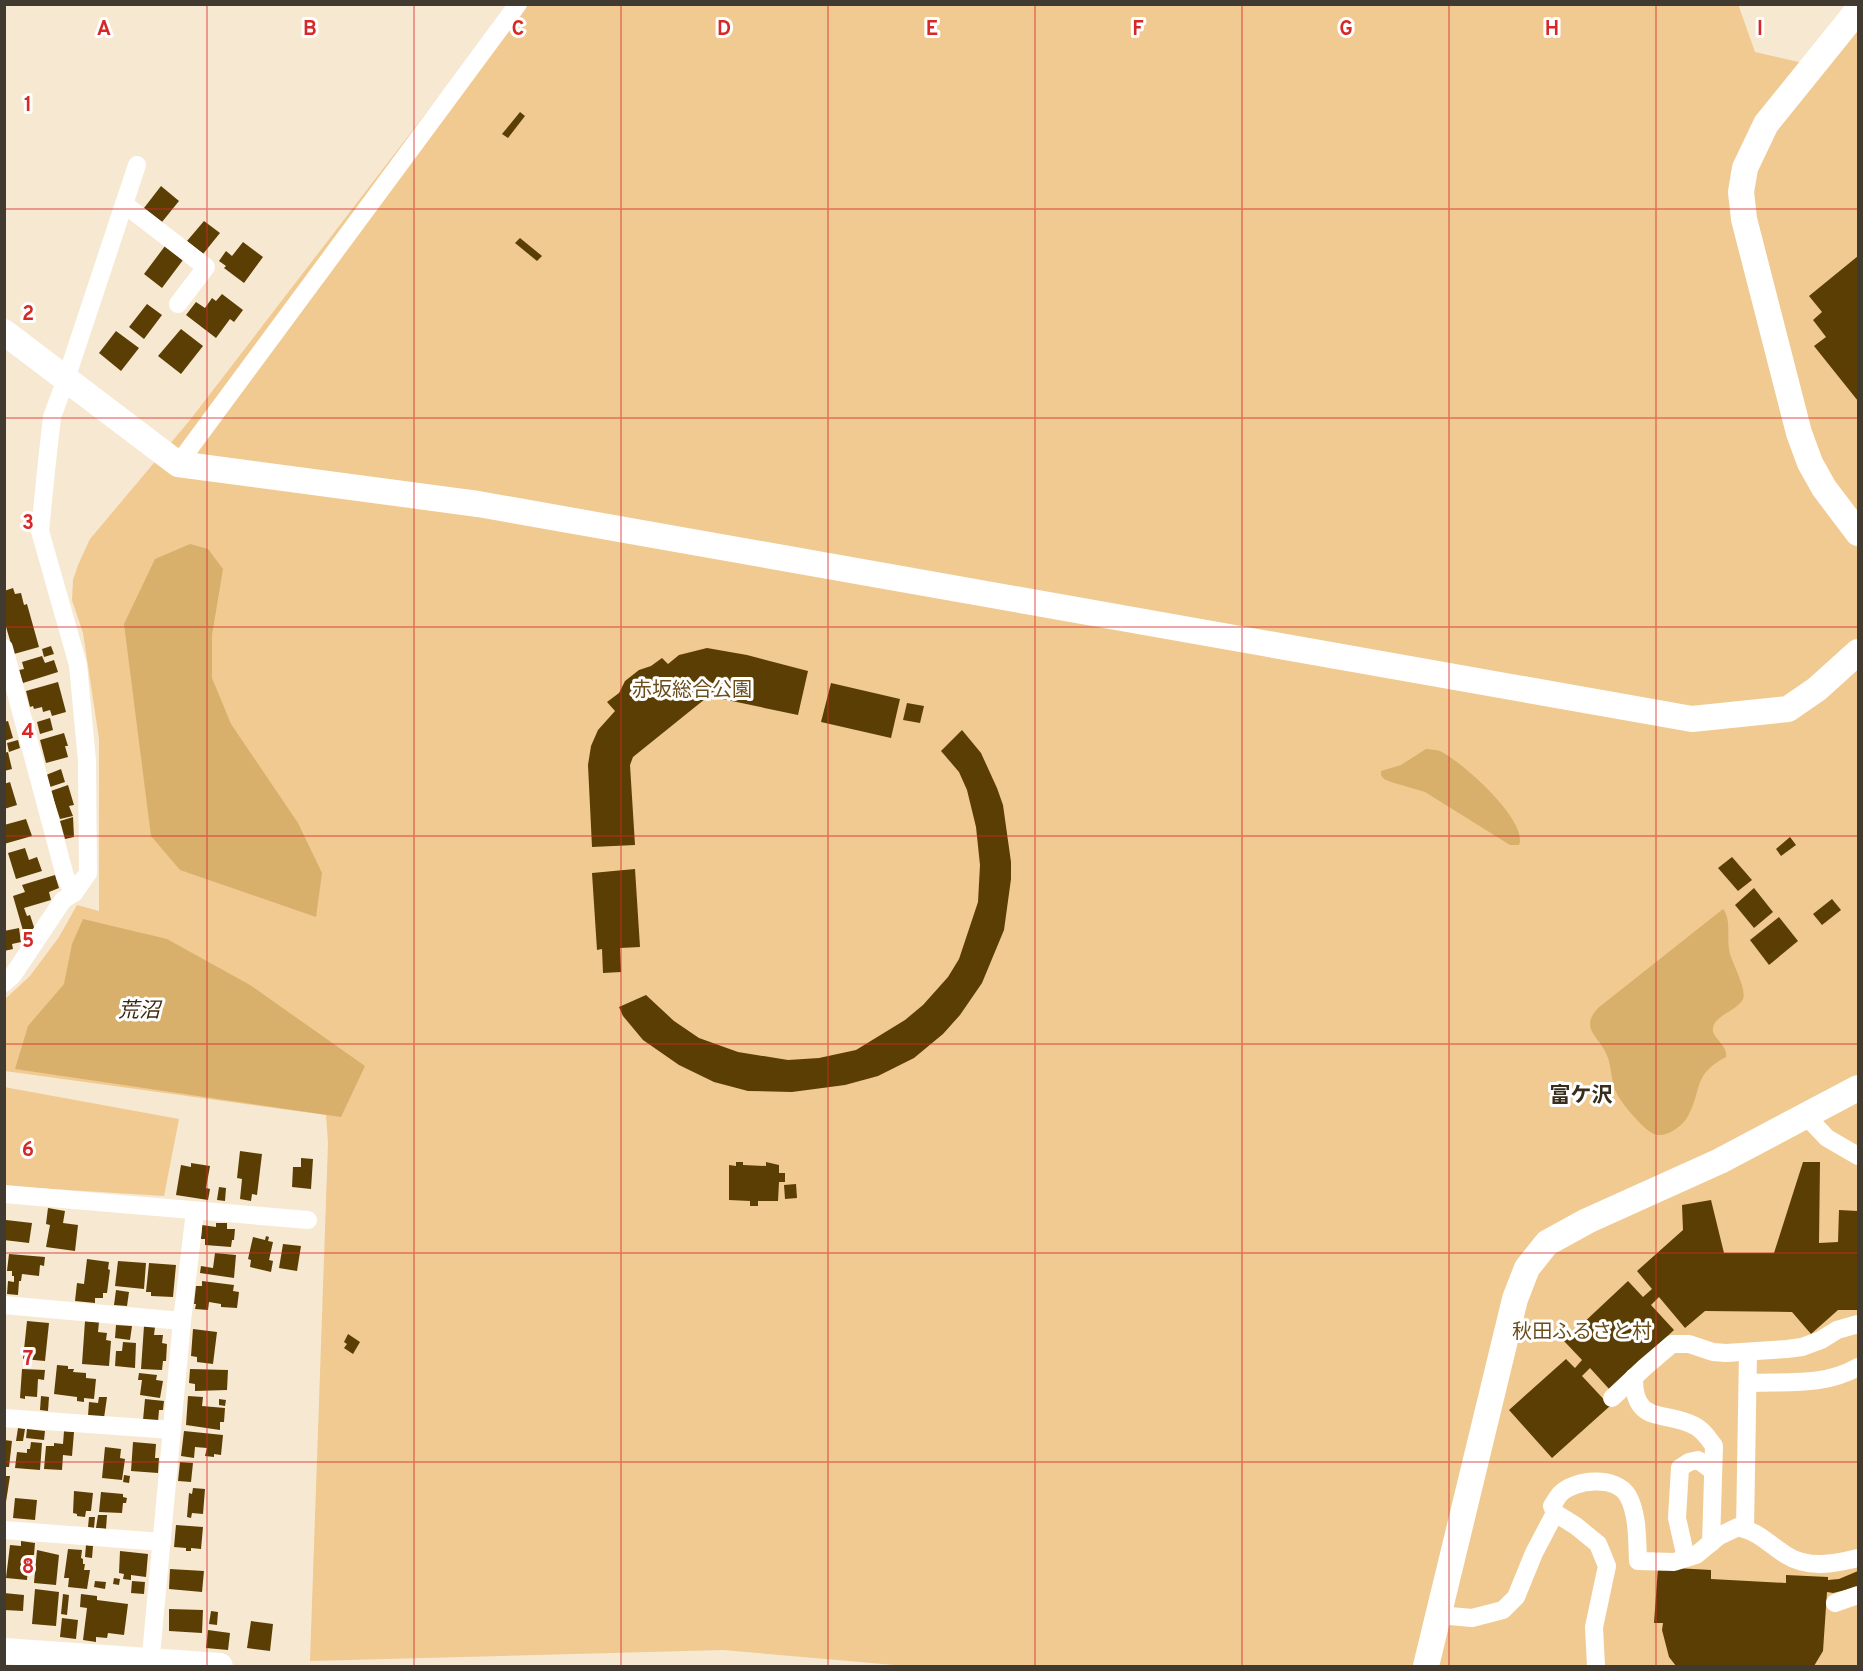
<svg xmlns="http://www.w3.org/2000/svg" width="1863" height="1671" viewBox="0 0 1863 1671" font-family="Overpass,'Noto Sans JP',sans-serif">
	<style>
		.green { fill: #f0ca91 }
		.water { fill: #d9af6c }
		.building { fill: #5b3e04 }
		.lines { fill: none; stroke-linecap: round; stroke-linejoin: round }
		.street { stroke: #fff; stroke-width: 18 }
		.secondary { stroke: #fff; stroke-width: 26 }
		.grid { fill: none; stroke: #d62828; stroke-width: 1.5; stroke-opacity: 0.55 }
		.labels { text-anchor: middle; stroke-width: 6; stroke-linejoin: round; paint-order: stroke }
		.park-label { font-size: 20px; fill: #6c4e1c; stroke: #fff }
		.water-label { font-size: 21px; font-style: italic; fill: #3b290b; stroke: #fff }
		.neighbourhood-label { font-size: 21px; font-weight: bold; fill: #392e1c; stroke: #fff }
		.grid-label { font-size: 20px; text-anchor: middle; font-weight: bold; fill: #d62828; stroke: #fff; stroke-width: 6; stroke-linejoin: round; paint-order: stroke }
	</style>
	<rect width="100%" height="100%" fill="#f7e8d2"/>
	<g class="green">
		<polygon points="1738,4 1755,52 1803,63 1858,5 1858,1666 906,1666 723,1650 310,1661 328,1143 326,1115 5,1071 5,999 30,976 59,937 77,905 99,911 99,739 83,633 72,600 73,580 78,565 90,539 190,420 509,5"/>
		<polygon points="4,1087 179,1119 164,1196 5,1186"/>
	</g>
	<g class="water">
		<polygon points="190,544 208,549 223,569 212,635 212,678 231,724 298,823 322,873 316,917 180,870 151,836 124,624 155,559"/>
		<path d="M1426,749C1431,749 1436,750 1440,751C1461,761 1529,821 1519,845H1510L1425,792L1391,782L1384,779L1381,775V771L1401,765Z"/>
		<path d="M1723,909C1732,920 1726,940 1730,954C1733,964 1747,990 1743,999C1737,1011 1715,1015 1713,1028C1711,1038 1728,1044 1726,1057C1692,1075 1703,1088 1688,1116C1683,1126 1665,1139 1654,1134C1644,1130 1622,1104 1617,1094C1611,1083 1612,1070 1608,1058C1601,1036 1578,1030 1598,1008Z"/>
		<polygon points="83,919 167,939 250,985 365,1066 341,1117 15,1069 28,1026 64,984 72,944"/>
	</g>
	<g class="building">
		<polygon points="520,112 525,116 508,138 502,134"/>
		<polygon points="161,186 179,201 162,222 144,208"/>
		<polygon points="204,221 220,233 203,254 187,241"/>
		<polygon points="520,238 542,256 537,261 515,243"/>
		<polygon points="243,242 263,257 244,283 224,268 226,266 219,261 226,251 232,256"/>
		<polygon points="165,246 183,260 162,288 144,274"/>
		<polygon points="1858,256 1858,401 1814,346 1826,337 1813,320 1822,312 1809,296"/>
		<polygon points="222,294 243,310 234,322 230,319 216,338 186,315 196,302 205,308 212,298 216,301"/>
		<polygon points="147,304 162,315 144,339 129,327"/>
		<polygon points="181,329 203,346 181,374 158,356"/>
		<polygon points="116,331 139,348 121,371 99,353"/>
		<polygon points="13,588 15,594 21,593 24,605 27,604 39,647 14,654 4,620 4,591"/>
		<polygon points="51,646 54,654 44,657 42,649"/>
		<polygon points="707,648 747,655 808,671 798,715 713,697 705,699 633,757 630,765 635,845 592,847 588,765 591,746 598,730 615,711 607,702 619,693 625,681 639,670 651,666 662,658 668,664 679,655"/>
		<polygon points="42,656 45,663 54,660 58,672 23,683 19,670 24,669 22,662"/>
		<polygon points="58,682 66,712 52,716 50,710 43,712 42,707 34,709 33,706 30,707 26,691"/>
		<polygon points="831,683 900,699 891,738 821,722"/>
		<polygon points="907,703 924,706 920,723 903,720"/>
		<polygon points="50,718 53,730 40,734 37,722"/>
		<polygon points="8,721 13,738 4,741 4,722"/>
		<polygon points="962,730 981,753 997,788 1003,805 1011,862 1011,879 1004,930 982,983 960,1015 943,1034 914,1058 878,1076 845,1085 792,1092 748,1091 714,1082 679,1065 643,1040 623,1016 619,1007 646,995 674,1021 699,1038 738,1052 788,1060 819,1058 856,1050 905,1020 923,1005 948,977 959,959 978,902 980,865 976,827 967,790 959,772 941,751"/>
		<polygon points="64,733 68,746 65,746 68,757 46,763 40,740"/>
		<polygon points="18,740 20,748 9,752 7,743"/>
		<polygon points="8,752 12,769 4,771 4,753"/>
		<polygon points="61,769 65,782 50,787 46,775"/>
		<polygon points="10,782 17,805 4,809 4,784"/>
		<polygon points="68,785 74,805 69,806 73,816 60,819 51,791"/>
		<polygon points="73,817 74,837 65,839 60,821"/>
		<polygon points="26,819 32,836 4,844 4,825"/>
		<polygon points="1790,837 1796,845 1781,856 1776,849"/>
		<polygon points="25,848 29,860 37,857 42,871 16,879 8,853"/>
		<polygon points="1732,857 1752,880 1738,891 1718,868"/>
		<polygon points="635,869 640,947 620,948 621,972 603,973 602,949 597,950 592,873"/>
		<polygon points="55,875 59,888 49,892 51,900 24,908 27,916 30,915 35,930 24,934 13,896 25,892 22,885"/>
		<polygon points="1754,888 1773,912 1754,928 1735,905"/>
		<polygon points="1832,899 1841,910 1822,925 1813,914"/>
		<polygon points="1779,917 1798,941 1769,965 1750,940"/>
		<polygon points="19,928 21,942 12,944 13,949 4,951 4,931"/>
		<polygon points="240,1151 262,1154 257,1195 252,1194 251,1201 240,1199 242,1179 237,1178"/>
		<polygon points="301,1158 313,1159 311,1189 292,1187 293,1167 301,1167"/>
		<polygon points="736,1162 743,1162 743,1165 766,1166 766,1162 779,1165 779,1173 785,1173 785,1182 779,1182 778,1201 758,1201 758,1206 750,1206 750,1201 729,1200 729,1165 736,1166"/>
		<polygon points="1803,1162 1820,1162 1819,1243 1838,1242 1839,1210 1858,1211 1858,1310 1838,1310 1811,1334 1792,1312 1705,1311 1685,1328 1659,1297 1651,1305 1674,1330 1610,1390 1590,1368 1582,1376 1610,1406 1552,1458 1509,1410 1566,1359 1575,1368 1582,1360 1564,1341 1628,1281 1643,1297 1652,1289 1637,1271 1683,1230 1682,1205 1711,1200 1724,1253 1774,1253"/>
		<polygon points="191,1163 210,1166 206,1188 210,1189 208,1200 176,1195 181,1165 191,1167"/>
		<polygon points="796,1184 797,1198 785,1199 784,1185"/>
		<polygon points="219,1187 226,1188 225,1201 217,1200"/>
		<polygon points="48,1208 65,1211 63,1223 78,1225 75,1251 46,1247 50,1225 46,1224"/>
		<polygon points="6,1220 32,1223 29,1243 4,1240"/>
		<polygon points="216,1223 227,1223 227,1229 235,1229 234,1240 232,1240 231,1247 205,1245 205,1239 201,1239 202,1225 216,1227"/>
		<polygon points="266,1236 269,1237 268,1241 273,1242 269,1260 273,1261 271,1272 250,1267 251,1260 248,1259 253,1237 265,1240"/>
		<polygon points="283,1244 301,1246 297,1271 279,1268"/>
		<polygon points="215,1253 236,1255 234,1278 200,1273 201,1266 213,1268"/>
		<polygon points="9,1254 45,1257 44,1266 40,1265 39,1276 22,1274 21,1281 19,1281 18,1295 7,1294 8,1281 14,1282 14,1276 12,1276 12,1271 7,1271"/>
		<polygon points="87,1259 109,1262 108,1269 110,1270 107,1293 103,1293 103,1298 95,1298 95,1303 75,1301 77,1283 84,1284"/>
		<polygon points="118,1261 146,1263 144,1289 115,1286"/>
		<polygon points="149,1263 176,1265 173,1297 151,1296 151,1292 146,1292"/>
		<polygon points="202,1281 234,1285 233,1291 239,1292 237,1308 221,1307 221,1304 209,1302 208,1310 195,1309 196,1304 194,1304 196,1286 202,1286"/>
		<polygon points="116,1290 129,1292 127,1306 114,1305"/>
		<polygon points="27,1321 49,1323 45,1361 23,1359"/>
		<polygon points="85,1321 99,1322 98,1332 107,1333 106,1340 111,1341 109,1366 82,1364"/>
		<polygon points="116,1325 132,1326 130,1340 115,1338"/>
		<polygon points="144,1326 155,1327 154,1335 163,1335 162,1343 167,1344 166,1361 163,1361 162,1370 141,1369"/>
		<polygon points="193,1329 217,1332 213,1364 197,1362 197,1357 191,1356"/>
		<polygon points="348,1334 360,1342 353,1354 344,1348 347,1344 344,1342"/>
		<polygon points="123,1342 136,1343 135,1368 115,1366 116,1351 122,1351"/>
		<polygon points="57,1365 68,1366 68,1369 74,1369 73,1372 86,1373 86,1378 96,1379 94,1399 84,1398 84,1402 77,1401 77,1397 54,1394"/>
		<polygon points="22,1369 45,1370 44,1380 38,1379 37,1397 25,1396 25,1399 20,1398"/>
		<polygon points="190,1369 228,1370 227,1390 195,1391 195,1384 189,1383"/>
		<polygon points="139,1373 157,1375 156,1380 163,1381 160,1398 140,1395 142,1380 138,1380"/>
		<polygon points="41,1396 49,1397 48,1411 40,1410"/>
		<polygon points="188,1396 203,1397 202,1406 225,1408 224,1422 220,1422 220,1430 186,1425"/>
		<polygon points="99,1397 107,1397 104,1418 88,1416 89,1402 98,1403"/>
		<polygon points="145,1399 164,1401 163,1410 159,1410 158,1422 143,1420"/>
		<polygon points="219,1399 226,1400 225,1406 219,1405"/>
		<polygon points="18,1428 25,1429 23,1441 16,1441"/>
		<polygon points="27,1429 45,1431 44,1440 26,1438"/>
		<polygon points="64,1431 74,1432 72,1456 63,1455 62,1470 44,1469 46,1446 54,1446 54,1443 63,1444"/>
		<polygon points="184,1431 223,1435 221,1455 214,1454 214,1457 205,1456 207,1448 195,1447 194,1458 181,1456"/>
		<polygon points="4,1440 12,1441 9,1467 4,1467"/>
		<polygon points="31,1442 42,1443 40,1470 15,1468 17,1452 27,1453 27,1449 30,1449"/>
		<polygon points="133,1442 156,1444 155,1458 159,1458 158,1473 131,1471"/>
		<polygon points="105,1447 121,1449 120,1458 125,1459 122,1480 102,1478"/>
		<polygon points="180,1462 193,1463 191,1482 178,1481"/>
		<polygon points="124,1475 130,1476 129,1483 123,1482"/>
		<polygon points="4,1476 10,1476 6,1502 4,1502"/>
		<polygon points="193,1488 205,1489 203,1514 192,1513 191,1518 187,1517 189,1493 192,1494"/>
		<polygon points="74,1491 93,1493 91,1511 86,1511 85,1517 77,1516 77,1514 73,1513"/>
		<polygon points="101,1492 123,1494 123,1497 127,1498 126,1503 123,1503 122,1513 99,1512"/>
		<polygon points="15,1498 37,1500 35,1520 13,1518"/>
		<polygon points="98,1515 107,1515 106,1529 96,1528"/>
		<polygon points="89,1517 95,1517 94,1528 88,1527"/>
		<polygon points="176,1525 203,1527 201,1549 191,1548 191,1551 186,1551 186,1548 174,1547"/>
		<polygon points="21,1541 35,1543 34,1555 29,1555 27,1580 6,1578 10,1545 21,1546"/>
		<polygon points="86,1545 93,1546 92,1558 85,1557"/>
		<polygon points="68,1549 82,1550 81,1558 83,1559 83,1564 85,1564 84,1570 90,1570 87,1589 68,1587 69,1578 64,1578"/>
		<polygon points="37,1550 59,1555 56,1585 34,1583"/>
		<polygon points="120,1551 148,1554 146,1577 131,1575 131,1580 123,1579 124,1574 119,1573"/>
		<polygon points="1658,1567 1711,1570 1711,1579 1786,1583 1786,1575 1828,1577 1828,1580 1839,1579 1858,1571 1858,1587 1833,1593 1827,1592 1823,1651 1814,1666 1676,1666 1669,1657 1662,1630 1663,1623 1654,1623"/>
		<polygon points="170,1569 204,1571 202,1592 169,1589"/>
		<polygon points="114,1578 120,1579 119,1585 113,1584"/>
		<polygon points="95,1581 106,1582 105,1589 94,1587"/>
		<polygon points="132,1581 145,1582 144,1594 131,1593"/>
		<polygon points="35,1589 59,1592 56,1626 32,1624"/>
		<polygon points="4,1593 24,1595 23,1611 4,1610"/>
		<polygon points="63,1594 69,1595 67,1615 61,1614"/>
		<polygon points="81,1594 97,1596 97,1600 128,1604 124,1635 108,1633 107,1638 96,1637 96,1642 83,1640 87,1608 80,1607"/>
		<polygon points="169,1609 203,1610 202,1633 169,1631"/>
		<polygon points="211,1611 218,1612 217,1625 209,1624"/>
		<polygon points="62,1618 78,1620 76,1639 60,1637"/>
		<polygon points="251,1621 273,1624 270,1651 247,1648"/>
		<polygon points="208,1630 230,1633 228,1650 206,1648"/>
	</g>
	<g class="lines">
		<g class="street">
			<polyline points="124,204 206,267 178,304"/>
			<polyline points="178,464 518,4"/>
			<polyline points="4,648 65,876 74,893"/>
			<polyline points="4,983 13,975 63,900 74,893 88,873 87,761 78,665 40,531 46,471 52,417 66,379 137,165"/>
			<polyline points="1806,1116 1827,1138 1858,1156"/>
			<polyline points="4,1194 308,1220"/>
			<polyline points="4,1305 182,1321"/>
			<path d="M1634,1377C1633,1426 1666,1410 1695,1426C1703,1430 1709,1439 1714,1446L1711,1543"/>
			<path d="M1748,1383C1786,1381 1823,1387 1858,1367"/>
			<polyline points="1612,1398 1645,1367 1672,1344 1689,1344 1713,1352 1726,1353 1787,1349 1802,1347 1821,1340 1837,1330 1858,1324"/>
			<polyline points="4,1418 172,1430"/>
			<polyline points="1555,1513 1576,1526 1598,1544 1607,1566 1594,1627 1596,1666"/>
			<polyline points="1745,1529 1748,1352"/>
			<polyline points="4,1530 162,1542"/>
			<polyline points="1686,1558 1677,1518 1680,1468 1689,1462 1698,1460 1713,1471"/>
			<polyline points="1835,1603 1858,1595"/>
			<path d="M1439,1615L1472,1618L1503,1610L1516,1597L1534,1553L1555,1513L1552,1506C1555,1502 1557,1497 1560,1494C1575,1479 1616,1475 1628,1496C1638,1514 1637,1540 1638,1561L1674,1562L1696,1555L1719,1536L1738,1527C1761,1533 1767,1543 1786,1555C1808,1569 1834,1564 1858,1558"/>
			<polyline points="150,1666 182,1321 195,1211"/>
		</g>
		<g class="secondary">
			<polyline points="1858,10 1766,124 1745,168 1741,192 1744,219 1799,433 1810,463 1824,488 1858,533"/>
			<polyline points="4,332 178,464 478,504 1692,719 1788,709 1817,689 1858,652"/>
			<polyline points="4,1651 220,1666"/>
			<polyline points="1426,1666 1515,1299 1527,1268 1547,1243 1587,1221 1720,1161 1858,1088"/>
		</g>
	</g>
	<path class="grid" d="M207,4V1666M414,4V1666M621,4V1666M828,4V1666M1035,4V1666M1242,4V1666M1449,4V1666M1656,4V1666M4,209H1858M4,418H1858M4,627H1858M4,836H1858M4,1044H1858M4,1253H1858M4,1462H1858"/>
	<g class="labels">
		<g class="park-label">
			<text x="692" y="696">赤坂総合公園</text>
			<text x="1582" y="1338">秋田ふるさと村</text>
		</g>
		<g class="water-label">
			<text x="139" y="1017">荒沼</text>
		</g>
		<g class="neighbourhood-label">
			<text x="1581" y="1102">富ケ沢</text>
		</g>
	</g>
	<g class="grid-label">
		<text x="104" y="35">A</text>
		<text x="310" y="35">B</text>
		<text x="518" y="35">C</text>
		<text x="724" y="35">D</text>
		<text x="932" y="35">E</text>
		<text x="1138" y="35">F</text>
		<text x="1346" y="35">G</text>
		<text x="1552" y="35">H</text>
		<text x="1760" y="35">I</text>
		<text x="28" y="111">1</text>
		<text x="28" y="320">2</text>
		<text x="28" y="529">3</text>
		<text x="28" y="738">4</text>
		<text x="28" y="947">5</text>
		<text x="28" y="1156">6</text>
		<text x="28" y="1365">7</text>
		<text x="28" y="1573">8</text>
	</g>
	<rect width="1863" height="1671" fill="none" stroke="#403a31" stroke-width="12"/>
</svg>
